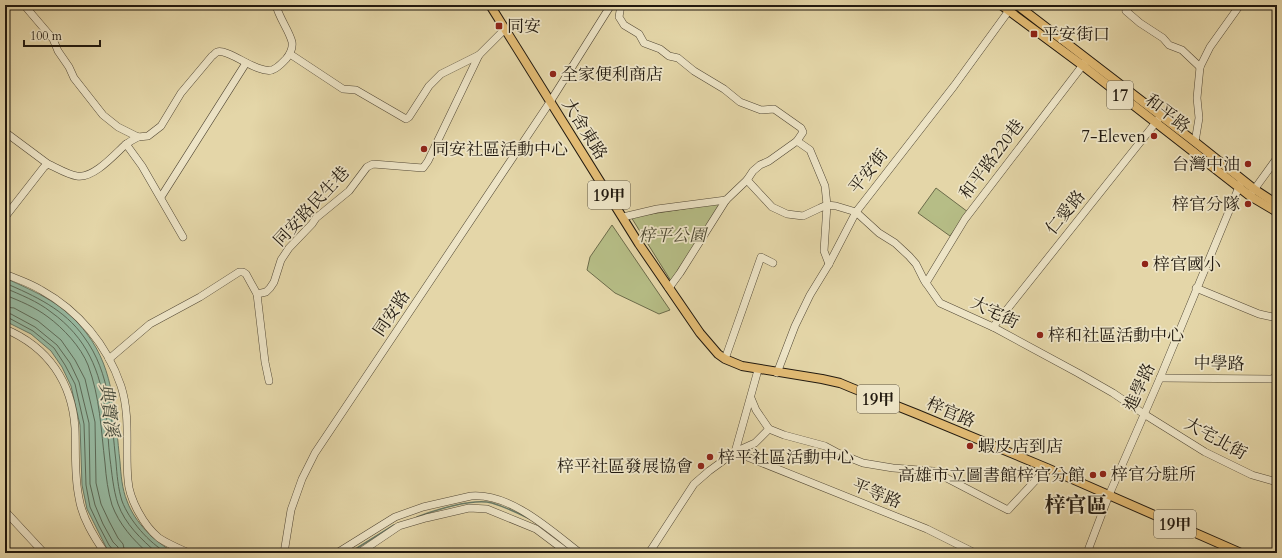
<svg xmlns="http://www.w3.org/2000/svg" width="1282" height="558" viewBox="0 0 1282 558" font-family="Cardo,'Noto Serif TC',serif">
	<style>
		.green { fill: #b6bd86; stroke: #6c6b4a }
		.water { fill: #97baa2; stroke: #687a67 }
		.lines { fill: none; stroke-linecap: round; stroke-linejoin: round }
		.shore { stroke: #5c6a58; stroke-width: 1 }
		.stream { stroke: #687a67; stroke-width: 1.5 }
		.minor-casing { stroke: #524835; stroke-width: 8 }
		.major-casing { stroke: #21190f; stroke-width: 10 }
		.minor { stroke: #ede4c6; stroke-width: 7 }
		.major { stroke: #e2bb74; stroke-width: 8 }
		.poi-dot { fill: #8f2418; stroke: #ede4c6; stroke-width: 1.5 }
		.labels { text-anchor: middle; stroke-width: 3.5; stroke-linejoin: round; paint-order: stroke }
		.shield { fill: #ede4c6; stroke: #5e5646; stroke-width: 1 }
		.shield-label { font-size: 16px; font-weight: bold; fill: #21190f }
		.poi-label { font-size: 17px; fill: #21190f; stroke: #ede4c6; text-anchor: start }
		.street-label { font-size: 17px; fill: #21190f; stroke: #ede4c6 }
		.park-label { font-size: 17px; font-style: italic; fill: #4e4a33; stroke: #ede4c6 }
		.water-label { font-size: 18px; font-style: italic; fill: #44493b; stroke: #ede4c6 }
		.district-label { font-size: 21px; font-weight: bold; fill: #21190f; stroke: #ede4c6 }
	</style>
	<rect width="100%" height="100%" fill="#e4d6a8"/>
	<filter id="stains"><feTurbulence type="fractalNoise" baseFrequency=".005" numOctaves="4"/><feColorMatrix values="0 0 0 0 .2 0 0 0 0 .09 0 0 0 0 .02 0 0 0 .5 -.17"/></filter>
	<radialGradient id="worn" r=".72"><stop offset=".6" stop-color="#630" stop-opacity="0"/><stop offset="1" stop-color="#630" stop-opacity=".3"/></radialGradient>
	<g class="green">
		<polygon points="936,188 968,212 950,236 918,213"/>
		<polygon points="722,203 671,281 631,217"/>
		<polygon points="612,225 670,310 659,314 615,293 587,270 590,257"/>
	</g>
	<path class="water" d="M5,278C38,293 65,304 87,334C115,370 115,418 120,462C121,475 122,489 127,501C135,523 155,542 175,553H111L106,547L87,509L82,485L80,425L71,386L62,367L51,351L31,334L5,321Z"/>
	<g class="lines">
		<g class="shore">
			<path d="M5,283C35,296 64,309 84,337C111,373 111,419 116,462C117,475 118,488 122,501C129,520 149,543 167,553"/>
			<path d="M5,288C21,295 37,301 51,312C87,338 100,370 106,413C108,428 108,443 110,459C112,473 113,489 118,504C125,524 141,539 157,553"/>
			<path d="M5,295C20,301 35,307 48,317C63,328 81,347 88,365C100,397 101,430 105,463C106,477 108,492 112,505C119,524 133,540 148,553"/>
			<polyline points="5,307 14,308 38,321 61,340 75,360 85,379 95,422 96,483 101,504 109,521 118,538 123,544 125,553"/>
			<polyline points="5,313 11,314 35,327 57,345 70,363 79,382 89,423 90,484 95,505 103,524 113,542 118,547 119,553"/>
			<polyline points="5,318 9,318 33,331 54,348 65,365 75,384 84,424 86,485 90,507 99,526 109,545 113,550 114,553"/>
		</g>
		<g class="stream">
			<path d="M417,517C435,510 473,498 492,503C505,507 518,513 530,519"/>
			<polyline points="349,553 394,525"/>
		</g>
		<g class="minor-casing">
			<g id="minor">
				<path d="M24,5L53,39L58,51L69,67L74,78L103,115L118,127L138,137L148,136L161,126L181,93L212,56C214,55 215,53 217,52C228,48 257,74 272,70C278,68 282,63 286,59C290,54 293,48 292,42C289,30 279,18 276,5"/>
				<polyline points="621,5 619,17 624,25 639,34 644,43 660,49 669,56 678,58 694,71 724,89 740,102 761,110 774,109 801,128 803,132 797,141 769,161 760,165 753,171 747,180 726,200 680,273 669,288"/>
				<polyline points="1131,5 1126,11 1140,23 1163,38 1169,45 1182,50 1200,67"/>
				<polyline points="290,54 343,89 356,90 406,119 409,117 429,86 441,74 479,55"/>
				<polyline points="5,132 48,164"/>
				<polyline points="797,141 810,150 825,186 827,205 824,251 829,264"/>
				<polyline points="1195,142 1199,118 1197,98 1200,67 1210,47 1240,5"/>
				<polyline points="126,144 142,166 183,237"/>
				<polyline points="747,180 772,207 787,214 803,216 820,208 827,205 836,206 856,212 879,233 895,243 909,256 916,264 924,280 940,303 993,327 1078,373 1113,393 1144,414 1205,452 1252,475 1277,482"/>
				<polyline points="1251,194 1277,158"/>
				<polyline points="161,197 246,63"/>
				<path d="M5,217L44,167L48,164C57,168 68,175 77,176C93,179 114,155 125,145C129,142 134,139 138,137"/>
				<polyline points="623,217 657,209 726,200"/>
				<path d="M5,274C17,279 30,283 41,290C79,311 107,345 121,386C131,417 125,449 128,480C129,499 144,526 159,538C168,544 178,548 189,553"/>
				<polyline points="926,283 965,219 1086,61"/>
				<polyline points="1196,288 1259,314 1277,318"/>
				<polyline points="257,294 265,362 269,381"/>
				<polyline points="993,327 1161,116"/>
				<path d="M5,329C48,347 72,382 75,428C76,452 74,475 79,498C82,518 94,537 105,553"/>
				<polyline points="109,359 150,324 200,297 239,272 243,272 246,274 257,294 266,292 270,288 274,282 281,260 289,248 312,224 316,218 349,191 367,167 373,164 423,168 428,161 479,55 505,29"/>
				<polyline points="725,359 761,257 773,263"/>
				<polyline points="758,370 735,452 927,529 975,553"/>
				<polyline points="777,373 795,326 810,295 829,264 856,212 954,86 1013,5"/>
				<polyline points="1160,378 1271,379 1277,377"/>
				<polyline points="751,398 756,410 769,429 784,435 825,446 838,453 863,463 893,468 933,471 1008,510 1047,468"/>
				<polyline points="5,511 44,553"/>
				<polyline points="284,553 291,510 302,479 315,453 550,102 611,5"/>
				<path d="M337,553L395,517L423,507L471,496C511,493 550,530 580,553"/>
				<polyline points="359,553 399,526 426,518 469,508 487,509 536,529 568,553"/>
				<polyline points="649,553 694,484 709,471 735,452 755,443 769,429"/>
				<polyline points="1087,553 1109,495 1160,378 1241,182"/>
			</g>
		</g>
		<g class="major-casing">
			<g id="major">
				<polyline points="490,5 639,244 700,333 718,354 725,359 742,366 822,379 840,383 852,388 917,414 1047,468 1241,553"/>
				<polyline points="1001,5 1082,65 1250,196 1277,212"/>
				<polyline points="1017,5 1195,142 1254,189 1277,204"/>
			</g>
		</g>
		<use href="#minor" class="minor"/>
		<use href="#major" class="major"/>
	</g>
	<g class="poi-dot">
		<rect x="495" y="22" width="8" height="8" rx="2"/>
		<rect x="1030" y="30" width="8" height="8" rx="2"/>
		<circle cx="553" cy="74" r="4"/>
		<circle cx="1154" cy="136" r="4"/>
		<circle cx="424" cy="149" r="4"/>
		<circle cx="1248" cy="164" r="4"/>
		<circle cx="1248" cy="204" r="4"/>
		<circle cx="1145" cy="264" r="4"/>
		<circle cx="1040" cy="335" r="4"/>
		<circle cx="970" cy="446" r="4"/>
		<circle cx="710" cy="457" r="4"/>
		<circle cx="701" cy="466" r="4"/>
		<circle cx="1103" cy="474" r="4"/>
		<circle cx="1093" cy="475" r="4"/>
	</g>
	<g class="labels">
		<g class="shield">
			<rect x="1107" y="81" width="26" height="28" rx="3"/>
			<rect x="588" y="181" width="42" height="28" rx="3"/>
			<rect x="857" y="385" width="42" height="28" rx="3"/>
			<rect x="1154" y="510" width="42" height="28" rx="3"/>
		</g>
		<g class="shield-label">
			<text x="1120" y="101">17</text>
			<text x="609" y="201">19甲</text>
			<text x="878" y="405">19甲</text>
			<text x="1175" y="530">19甲</text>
		</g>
		<g class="poi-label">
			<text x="507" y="32">同安</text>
			<text x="1042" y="40">平安街口</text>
			<text x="561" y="80">全家便利商店</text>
			<text x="1146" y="142" text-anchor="end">7-Eleven</text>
			<text x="432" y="155">同安社區活動中心</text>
			<text x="1240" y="170" text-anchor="end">台灣中油</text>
			<text x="1240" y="210" text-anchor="end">梓官分隊</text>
			<text x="1153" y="270">梓官國小</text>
			<text x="1048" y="341">梓和社區活動中心</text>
			<text x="978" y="452">蝦皮店到店</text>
			<text x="718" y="463">梓平社區活動中心</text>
			<text x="693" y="472" text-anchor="end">梓平社區發展協會</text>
			<text x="1111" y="480">梓官分駐所</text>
			<text x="1085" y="481" text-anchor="end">高雄市立圖書館梓官分館</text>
		</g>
		<g class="street-label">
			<text transform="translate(1168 113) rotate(38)" y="6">和平路</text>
			<text transform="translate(585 129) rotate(58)" y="6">大舍東路</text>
			<text transform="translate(991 159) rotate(-53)" y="6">和平路220巷</text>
			<text transform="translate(868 171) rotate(-52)" y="6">平安街</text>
			<text transform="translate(311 206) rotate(-47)" y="6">同安路民生巷</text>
			<text transform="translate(1065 212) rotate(-51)" y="6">仁愛路</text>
			<text transform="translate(995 312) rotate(26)" y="6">大宅街</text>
			<text transform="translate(391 313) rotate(-56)" y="6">同安路</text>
			<text transform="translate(1219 363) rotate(1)" y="6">中學路</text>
			<text transform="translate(1139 387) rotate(-66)" y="6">進學路</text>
			<text transform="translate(951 412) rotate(23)" y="6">梓官路</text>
			<text transform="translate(1216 438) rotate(29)" y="6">大宅北街</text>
			<text transform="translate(877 493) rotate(22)" y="6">平等路</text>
		</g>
		<g class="park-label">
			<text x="672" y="241">梓平公園</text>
		</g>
		<g class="water-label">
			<text transform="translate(109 410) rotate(83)" y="6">典寶溪</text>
		</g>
		<g class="district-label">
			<text x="1076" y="512">梓官區</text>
		</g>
	</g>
	<rect width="1282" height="558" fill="none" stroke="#e4d6a8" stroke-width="20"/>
	<rect x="6" y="6" width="1270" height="546" fill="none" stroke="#21190f" stroke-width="2"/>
	<rect x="10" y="10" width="1262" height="538" fill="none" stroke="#21190f"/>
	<path d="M24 40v6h76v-6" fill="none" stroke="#21190f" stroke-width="2"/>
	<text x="30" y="40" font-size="12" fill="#21190f" stroke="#ede4c6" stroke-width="3" paint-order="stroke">100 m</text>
	<rect width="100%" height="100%" filter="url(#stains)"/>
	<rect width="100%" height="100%" fill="url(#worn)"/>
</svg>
